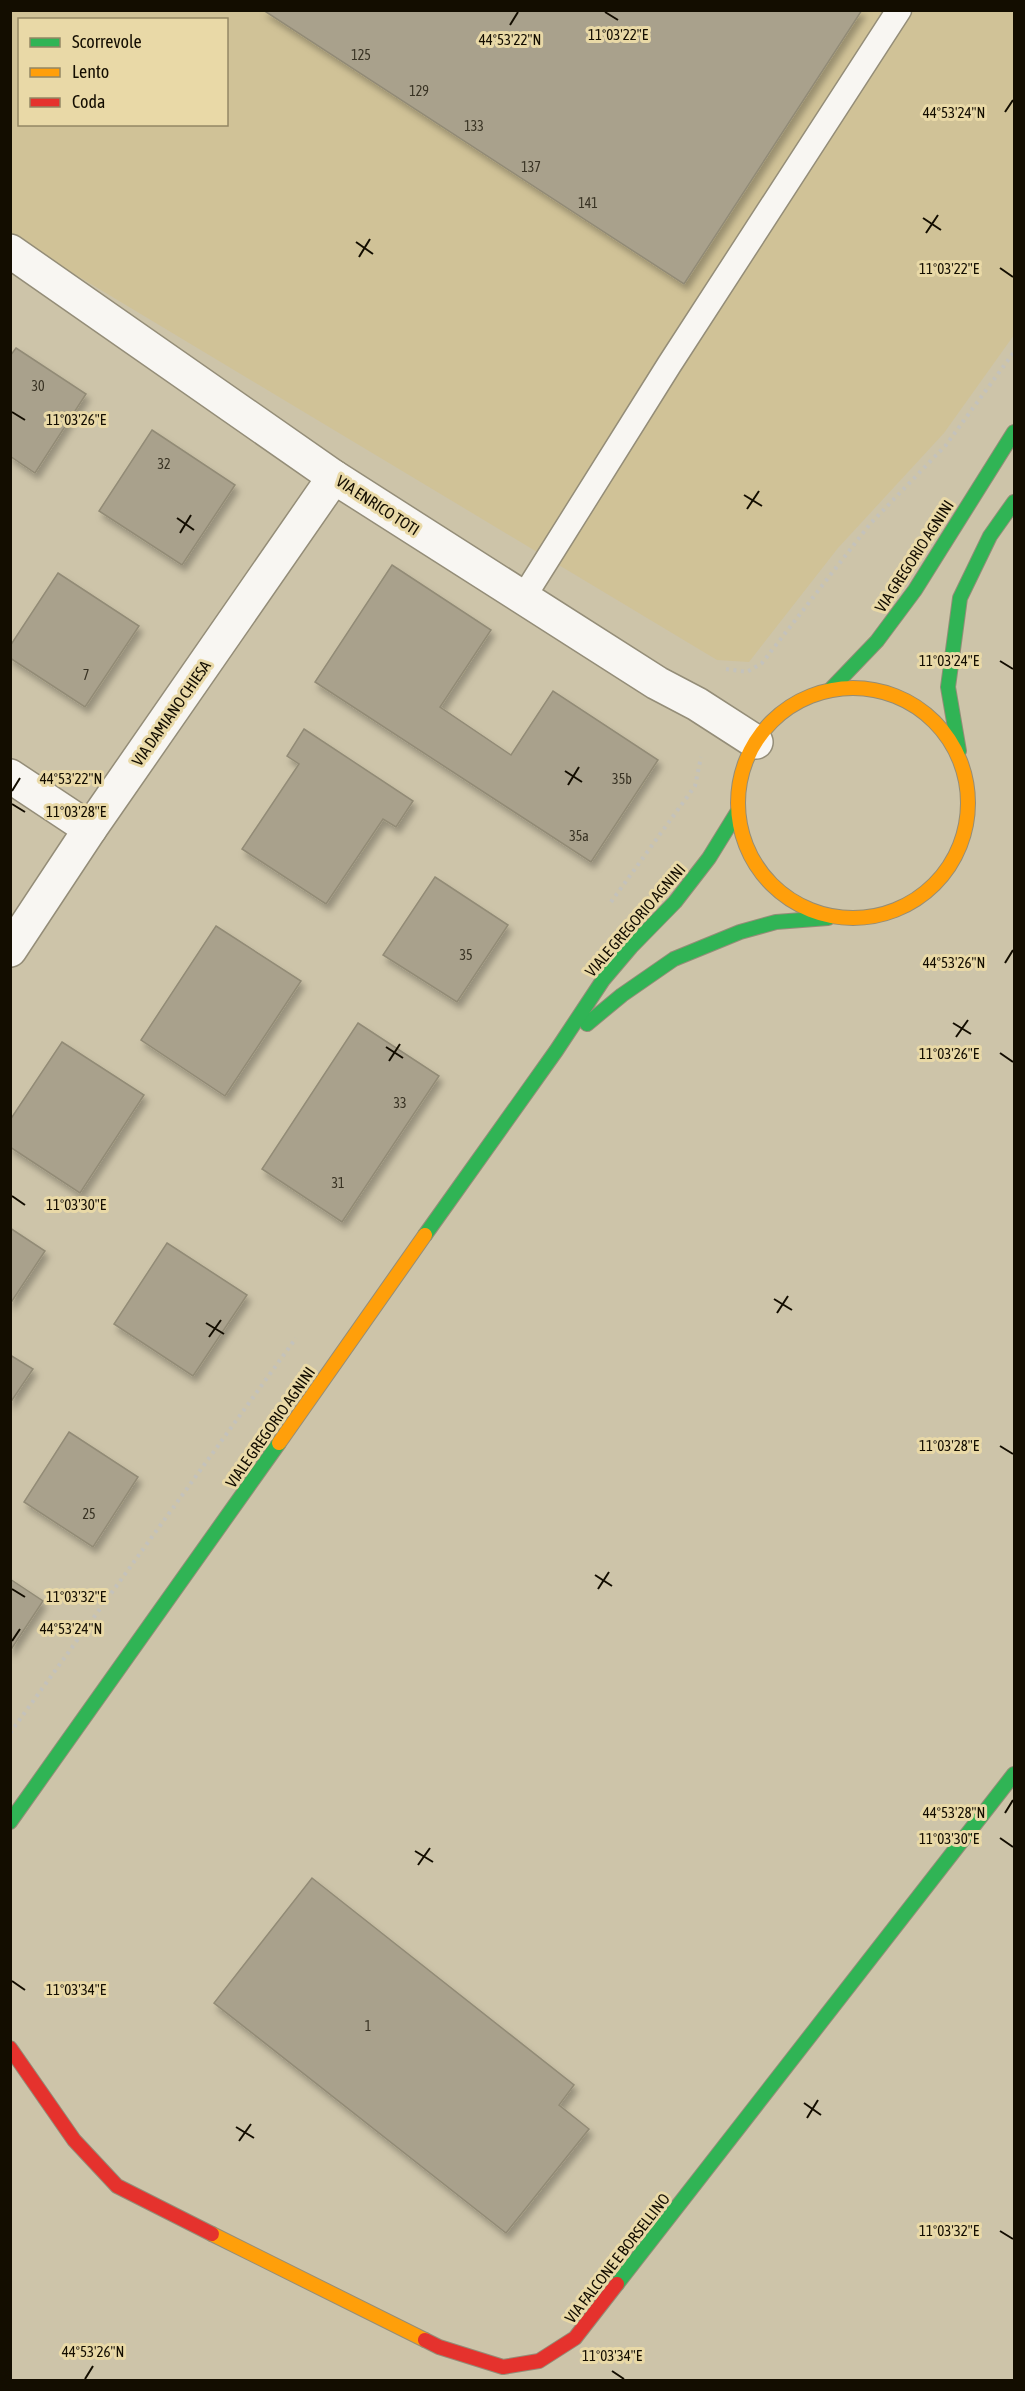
<svg xmlns="http://www.w3.org/2000/svg" width="1025" height="2391" viewBox="0 0 1025 2391" font-family="'Asap Condensed',sans-serif">
	<style>
		.built { fill: #d0c297; fill-rule: evenodd }
		.building { fill: #a9a18c; stroke: #928b76; stroke-width: 1.5; filter: url(#shadow) }
		.lines { fill: none; stroke-linecap: round; stroke-linejoin: round }
		.lane-casing { stroke: #948d78; stroke-width: 27 }
		.street-casing { stroke: #948d78; stroke-width: 36 }
		.fast-casing { stroke: #948d78; stroke-width: 16 }
		.slow-casing { stroke: #948d78; stroke-width: 16 }
		.jam-casing { stroke: #948d78; stroke-width: 16 }
		.path { stroke: #c4c2bb; stroke-width: 4; stroke-dasharray: 3 4.5; stroke-linecap: butt }
		.lane { stroke: #f8f6f2; stroke-width: 24 }
		.street { stroke: #f8f6f2; stroke-width: 33 }
		.fast { stroke: #30b455; stroke-width: 14 }
		.slow { stroke: #ff9f0a; stroke-width: 14 }
		.jam { stroke: #e5322d; stroke-width: 14 }
		.ticks { fill: none; stroke: #130d00; stroke-width: 2 }
		.labels { text-anchor: middle; stroke-width: 6; stroke-linejoin: round; paint-order: stroke }
		.number-label { font-size: 14px; fill: #383223 }
		.street-label { font-size: 16px; fill: #130d00; stroke: #e9d9a7 }
		.ticks-label { font-size: 15px; text-anchor: middle; fill: #130d00; stroke: #e9d9a7; stroke-width: 6; stroke-linejoin: round; paint-order: stroke }
	</style>
	<defs>
		<filter id="shadow"><feDropShadow dx="3.5" dy="6" stdDeviation="3" flood-color="#0004"/></filter>
	</defs>
	<rect width="100%" height="100%" fill="#cdc4a9"/>
	<path class="built" d="M10,11H1014V335L944,433L838,548L749,662L717,660L11,236ZM20,20H226V124H20Z"/>
	<g class="building">
		<polygon points="263,10 862,10 684,284"/>
		<polygon points="16,348 86,394 35,473 10,456 10,356"/>
		<polygon points="152,430 235,485 182,565 99,511"/>
		<polygon points="392,565 491,630 440,707 511,755 553,691 658,760 591,862 315,682"/>
		<polygon points="58,573 139,626 85,707 10,658 10,646"/>
		<polygon points="304,729 413,801 396,827 383,819 326,904 242,849 299,764 287,756"/>
		<polygon points="435,877 508,925 457,1002 383,955"/>
		<polygon points="216,926 301,981 225,1096 141,1040"/>
		<polygon points="358,1023 439,1076 342,1222 262,1169"/>
		<polygon points="62,1042 144,1095 80,1193 10,1147 10,1120"/>
		<polygon points="10,1228 45,1251 10,1304"/>
		<polygon points="167,1243 247,1295 193,1376 114,1324"/>
		<polygon points="10,1355 33,1369 10,1403"/>
		<polygon points="69,1432 138,1477 93,1547 24,1502"/>
		<polygon points="10,1579 43,1601 10,1651"/>
		<polygon points="312,1878 574,2085 559,2105 589,2129 506,2233 214,2003"/>
	</g>
	<g class="lines">
		<g class="lane-casing">
			<polyline id="lane" points="523,598 669,365 899,10"/>
		</g>
		<g class="street-casing">
			<g id="street">
				<polyline points="10,251 334,477 657,683 697,704 756,742"/>
				<polyline points="10,776 90,829"/>
				<polyline points="10,950 90,829 334,477"/>
			</g>
		</g>
		<g class="fast-casing">
			<g id="fast">
				<polyline points="830,690 877,641 915,590 1014,432"/>
				<polyline points="959,751 948,687 960,598 990,536 1014,502"/>
				<polyline points="587,1024 622,995 674,959 740,932 776,922 828,918"/>
				<polyline points="425,1235 556,1051 603,980 631,947 675,902 709,858 738,811"/>
				<polyline points="10,1822 279,1443"/>
				<polyline points="617,2284 1014,1774"/>
			</g>
		</g>
		<g class="slow-casing">
			<g id="slow">
				<circle cx="853" cy="803" r="115"/>
				<polyline points="279,1443 425,1235"/>
				<polyline points="212,2234 425,2340"/>
			</g>
		</g>
		<g class="jam-casing">
			<g id="jam">
				<polyline points="10,2048 74,2140 117,2186 212,2234"/>
				<polyline points="425,2340 439,2347 503,2367 539,2361 575,2338 617,2284"/>
			</g>
		</g>
		<g class="path">
			<polyline points="726,669 747,672 762,663 870,524 946,445 1014,352"/>
			<polyline points="611,902 695,786 701,757"/>
			<polyline points="10,1733 296,1338"/>
		</g>
		<use href="#lane" class="lane"/>
		<use href="#street" class="street"/>
		<use href="#fast" class="fast"/>
		<use href="#slow" class="slow"/>
		<use href="#jam" class="jam"/>
	</g>
	<path class="ticks" d="M605,12L618,20M510,25L518,12M1005,112L1013,100M923,218L941,230M926,233L938,215M356,242L373,254M359,257L370,239M1000,268L1013,277M12,412L25,420M744,495L762,506M747,509L759,491M177,518L194,530M180,533L191,515M1000,661L1013,669M565,771L582,782M568,785L579,767M12,791L20,778M12,804L25,812M1005,963L1013,950M953,1023L971,1034M956,1037L968,1020M386,1047L403,1058M1000,1053L1013,1062M389,1061L400,1044M12,1196L25,1205M774,1299L792,1310M777,1313L788,1296M206,1323L224,1334M209,1337L221,1320M1000,1446L1013,1454M595,1575L612,1586M12,1589L25,1597M598,1589L609,1572M12,1641L20,1629M1005,1813L1013,1800M1000,1838L1013,1847M415,1851L433,1862M418,1865L430,1848M12,1981L25,1990M804,2103L821,2115M807,2118L818,2100M236,2127L254,2138M239,2141L251,2124M1000,2231L1013,2239M612,2371L624,2379M85,2379L93,2366"/>
	<g class="labels">
		<g class="number-label">
			<text x="361" y="60">125</text>
			<text x="419" y="96">129</text>
			<text x="474" y="131">133</text>
			<text x="531" y="172">137</text>
			<text x="588" y="208">141</text>
			<text x="38" y="391">30</text>
			<text x="164" y="469">32</text>
			<text x="86" y="680">7</text>
			<text x="622" y="784">35b</text>
			<text x="579" y="841">35a</text>
			<text x="466" y="960">35</text>
			<text x="400" y="1108">33</text>
			<text x="338" y="1188">31</text>
			<text x="89" y="1519">25</text>
			<text x="368" y="2031">1</text>
		</g>
		<g class="street-label">
			<text transform="translate(378 505) rotate(33)" y="6">VIA ENRICO TOTI</text>
			<text transform="translate(914 556) rotate(-57)" y="6">VIA GREGORIO AGNINI</text>
			<text transform="translate(171 713) rotate(-55)" y="6">VIA DAMIANO CHIESA</text>
			<text transform="translate(635 920) rotate(-49)" y="6">VIALE GREGORIO AGNINI</text>
			<text transform="translate(270 1427) rotate(-55)" y="6">VIALE GREGORIO AGNINI</text>
			<text transform="translate(617 2258) rotate(-52)" y="6">VIA FALCONE E BORSELLINO</text>
		</g>
	</g>
	<g class="ticks-label">
		<text x="618" y="40">11°03'22"E</text>
		<text x="510" y="45">44°53'22"N</text>
		<text x="954" y="118">44°53'24"N</text>
		<text x="949" y="274">11°03'22"E</text>
		<text x="76" y="425">11°03'26"E</text>
		<text x="949" y="666">11°03'24"E</text>
		<text x="71" y="784">44°53'22"N</text>
		<text x="76" y="817">11°03'28"E</text>
		<text x="954" y="968">44°53'26"N</text>
		<text x="949" y="1059">11°03'26"E</text>
		<text x="76" y="1210">11°03'30"E</text>
		<text x="949" y="1451">11°03'28"E</text>
		<text x="76" y="1602">11°03'32"E</text>
		<text x="71" y="1634">44°53'24"N</text>
		<text x="954" y="1818">44°53'28"N</text>
		<text x="949" y="1844">11°03'30"E</text>
		<text x="76" y="1995">11°03'34"E</text>
		<text x="949" y="2236">11°03'32"E</text>
		<text x="93" y="2357">44°53'26"N</text>
		<text x="612" y="2361">11°03'34"E</text>
	</g>
	<rect width="1025" height="2391" fill="none" stroke="#130d00" stroke-width="24"/>
	<rect x="18" y="18" width="210" height="108" fill="#e9d9a7" stroke="#938764" stroke-width="1.5"/>
	<rect x="30" y="38" width="30" height="9" fill="#30b455" stroke="#938764" stroke-width="1.5"/>
	<text x="72" y="48" font-size="18" fill="#130d00">Scorrevole</text>
	<rect x="30" y="68" width="30" height="9" fill="#ff9f0a" stroke="#938764" stroke-width="1.5"/>
	<text x="72" y="78" font-size="18" fill="#130d00">Lento</text>
	<rect x="30" y="98" width="30" height="9" fill="#e5322d" stroke="#938764" stroke-width="1.5"/>
	<text x="72" y="108" font-size="18" fill="#130d00">Coda</text>
</svg>
